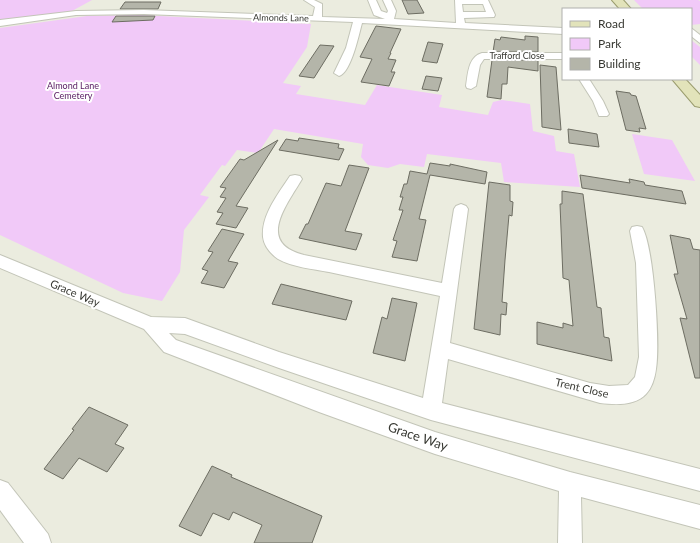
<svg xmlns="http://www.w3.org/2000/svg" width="700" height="543" viewBox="0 0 700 543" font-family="Lato,sans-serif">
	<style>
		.green { fill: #f1c9f8 }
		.building { fill: #b4b5a9; stroke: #6d6d62 }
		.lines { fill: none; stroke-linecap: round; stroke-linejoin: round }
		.minor-casing { stroke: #c3c5b8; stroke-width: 2 }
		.major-casing { stroke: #9a9c6d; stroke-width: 2 }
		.minor { fill: #fff; fill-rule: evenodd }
		.major { fill: #e2e3ba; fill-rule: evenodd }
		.labels { text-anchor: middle; stroke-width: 4; stroke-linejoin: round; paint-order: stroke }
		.far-street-label { font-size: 9px; fill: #383933; stroke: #fff }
		.far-park-label { font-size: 9px; fill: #561860; stroke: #fff }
		.street-label { font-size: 11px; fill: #383933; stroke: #fff }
		.near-street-label { font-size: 13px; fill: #383933; stroke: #fff }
	</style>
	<rect width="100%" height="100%" fill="#ebecdf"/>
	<g class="green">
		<polygon points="0,0 92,0 72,11 0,21"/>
		<polygon points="634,0 698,0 700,1 700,24 691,25 691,9 643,9"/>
		<polygon points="140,15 311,24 307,47 283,83 301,86 296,94 365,105 377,85 442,95 439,107 488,115 493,102 502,100 530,104 533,131 554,136 556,151 574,154 580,187 504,182 501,163 427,154 424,167 400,164 388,168 368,165 361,157 363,144 274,129 258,153 237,150 225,166 222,165 200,195 209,197 184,230 180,272 162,301 123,293 0,235 0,28 87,16"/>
		<polygon points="691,40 700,47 700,65 691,56"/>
		<polygon points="632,134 672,140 695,181 644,174"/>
	</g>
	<g class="building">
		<polygon points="402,0 417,0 424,13 408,14"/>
		<polygon points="125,2 161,2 158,9 120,9"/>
		<polygon points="116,16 155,16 153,20 112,22"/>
		<polygon points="376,26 401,29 390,53 391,53 388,59 396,60 391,72 395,72 389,86 361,82 372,59 360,57"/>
		<polygon points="525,36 538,37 538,52 493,52 495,39 500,40 501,37 525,40"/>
		<polygon points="428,42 443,44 437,63 422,61"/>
		<polygon points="320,45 334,46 314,78 299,76"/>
		<polygon points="492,60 538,60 538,71 508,67 507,84 502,84 501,99 487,97"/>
		<polygon points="540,65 556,67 561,130 542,127"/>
		<polygon points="426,76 442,78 438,91 422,89"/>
		<polygon points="616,91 630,93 631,95 636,96 646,129 639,128 640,132 626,130"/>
		<polygon points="568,129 597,134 599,147 569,143"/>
		<polygon points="299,138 339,144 338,148 344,149 339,160 279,150 286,139 298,141"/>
		<polygon points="278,140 236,206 248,208 236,228 216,224 223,213 217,212 226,198 220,197 226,188 220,187 240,159 244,160"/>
		<polygon points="430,163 450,166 450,164 487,172 485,184 430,175 419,219 426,220 417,261 392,257 397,241 393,240 403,210 399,210 403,197 400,197 404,184 407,184 410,171 427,174"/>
		<polygon points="349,165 369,168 345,231 362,234 356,250 299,238 306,224 308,224 326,183 341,186"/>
		<polygon points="580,175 630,183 629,179 644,182 645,185 682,191 686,204 582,188"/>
		<polygon points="489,182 510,185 510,201 513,202 512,216 509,215 505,260 502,302 507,303 506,315 501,314 500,335 474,329"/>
		<polygon points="562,191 583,194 597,307 601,308 604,337 609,338 612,361 537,344 537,322 563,328 563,323 573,326 569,280 563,278 560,204 562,204"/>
		<polygon points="222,229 244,234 228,261 238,263 224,288 201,283 208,271 202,269 213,252 208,251"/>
		<polygon points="670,235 690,239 693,249 700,250 700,378 695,378 680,318 687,319 674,274 678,274"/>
		<polygon points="281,284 352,301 346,320 272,304"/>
		<polygon points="392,298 417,303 405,361 373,353 382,317 387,319"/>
		<polygon points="89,407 128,425 115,444 124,448 107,472 79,458 63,479 44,469 74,430 72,429"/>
		<polygon points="212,466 232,475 231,477 322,516 312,543 254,543 262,525 233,512 229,520 213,513 201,536 179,526"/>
	</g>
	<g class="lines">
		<g class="minor-casing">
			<g id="minor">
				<path d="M304,0H314L322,4V17L385,19L374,15L368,0H376L381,11L387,13L388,11L383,0H391L396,11L394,19L456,23L455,0H488L495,15L494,17L464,18L465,23L563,28V34L362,23C359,34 351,73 339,76L334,73L346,48L353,22L144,14L76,15L0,26V20L76,11L144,10L313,16L315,7ZM462,4H483L486,12H463Z"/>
				<polygon points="691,28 700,35 700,43 691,36"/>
				<path d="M482,53H563V59H484L480,65L476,86L471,89L467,88L466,86C468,74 468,57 482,53Z"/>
				<polygon points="579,79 589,79 603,101 609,114 607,116 599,116 593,101"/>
				<path d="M295,175L300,176L302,179C286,206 256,243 304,255L442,283L454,209L456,206L461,204L466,206L468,209L450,343L590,383L609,386L628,385L635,377L639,357L636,263L630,231L632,227L637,226L642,227C654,247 660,345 656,369C655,377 652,388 646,394C635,406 615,405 600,403L448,359L442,403L700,469V491L431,420L279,368L185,334L169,333L176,340L435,432L570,472L700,505V529L581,497L582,543H558L559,491L435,454L319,412L164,352L144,329L0,268V255L151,317L185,318L279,352L423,398L440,296C403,288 366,280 329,272C313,269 292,267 278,259C271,254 264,246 263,237C261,215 279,193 290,176Z"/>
				<polygon points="0,480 8,483 48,534 51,543 24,543 0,510"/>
			</g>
		</g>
		<g class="major-casing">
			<g id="major">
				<polygon points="612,0 623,0 631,9 620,9"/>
				<polygon points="672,79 685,79 700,95 700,107 695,106"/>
			</g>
		</g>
		<use href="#minor" class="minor"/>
		<use href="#major" class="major"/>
	</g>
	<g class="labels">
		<g class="far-street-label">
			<text transform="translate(281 18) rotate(1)" y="3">Almonds Lane</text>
			<text x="517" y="59">Trafford Close</text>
		</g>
		<g class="far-park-label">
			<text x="73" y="89">Almond Lane<tspan x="73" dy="10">Cemetery</tspan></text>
		</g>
		<g class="street-label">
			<text transform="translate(75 293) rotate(23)" y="4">Grace Way</text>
			<text transform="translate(582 388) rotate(13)" y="4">Trent Close</text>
		</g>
		<g class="near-street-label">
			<text transform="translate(418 436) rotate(19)" y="5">Grace Way</text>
		</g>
	</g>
	<rect x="562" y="8" width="130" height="72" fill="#ffffff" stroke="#afb0ad"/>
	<rect x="570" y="21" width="20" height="6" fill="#e2e3ba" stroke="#afb0ad"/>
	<text x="598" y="28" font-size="12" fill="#383933">Road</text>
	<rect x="570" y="38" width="20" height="12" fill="#f1c9f8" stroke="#afb0ad"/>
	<text x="598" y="48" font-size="12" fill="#383933">Park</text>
	<rect x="570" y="58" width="20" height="12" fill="#b4b5a9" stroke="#afb0ad"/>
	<text x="598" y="68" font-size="12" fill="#383933">Building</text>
</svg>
